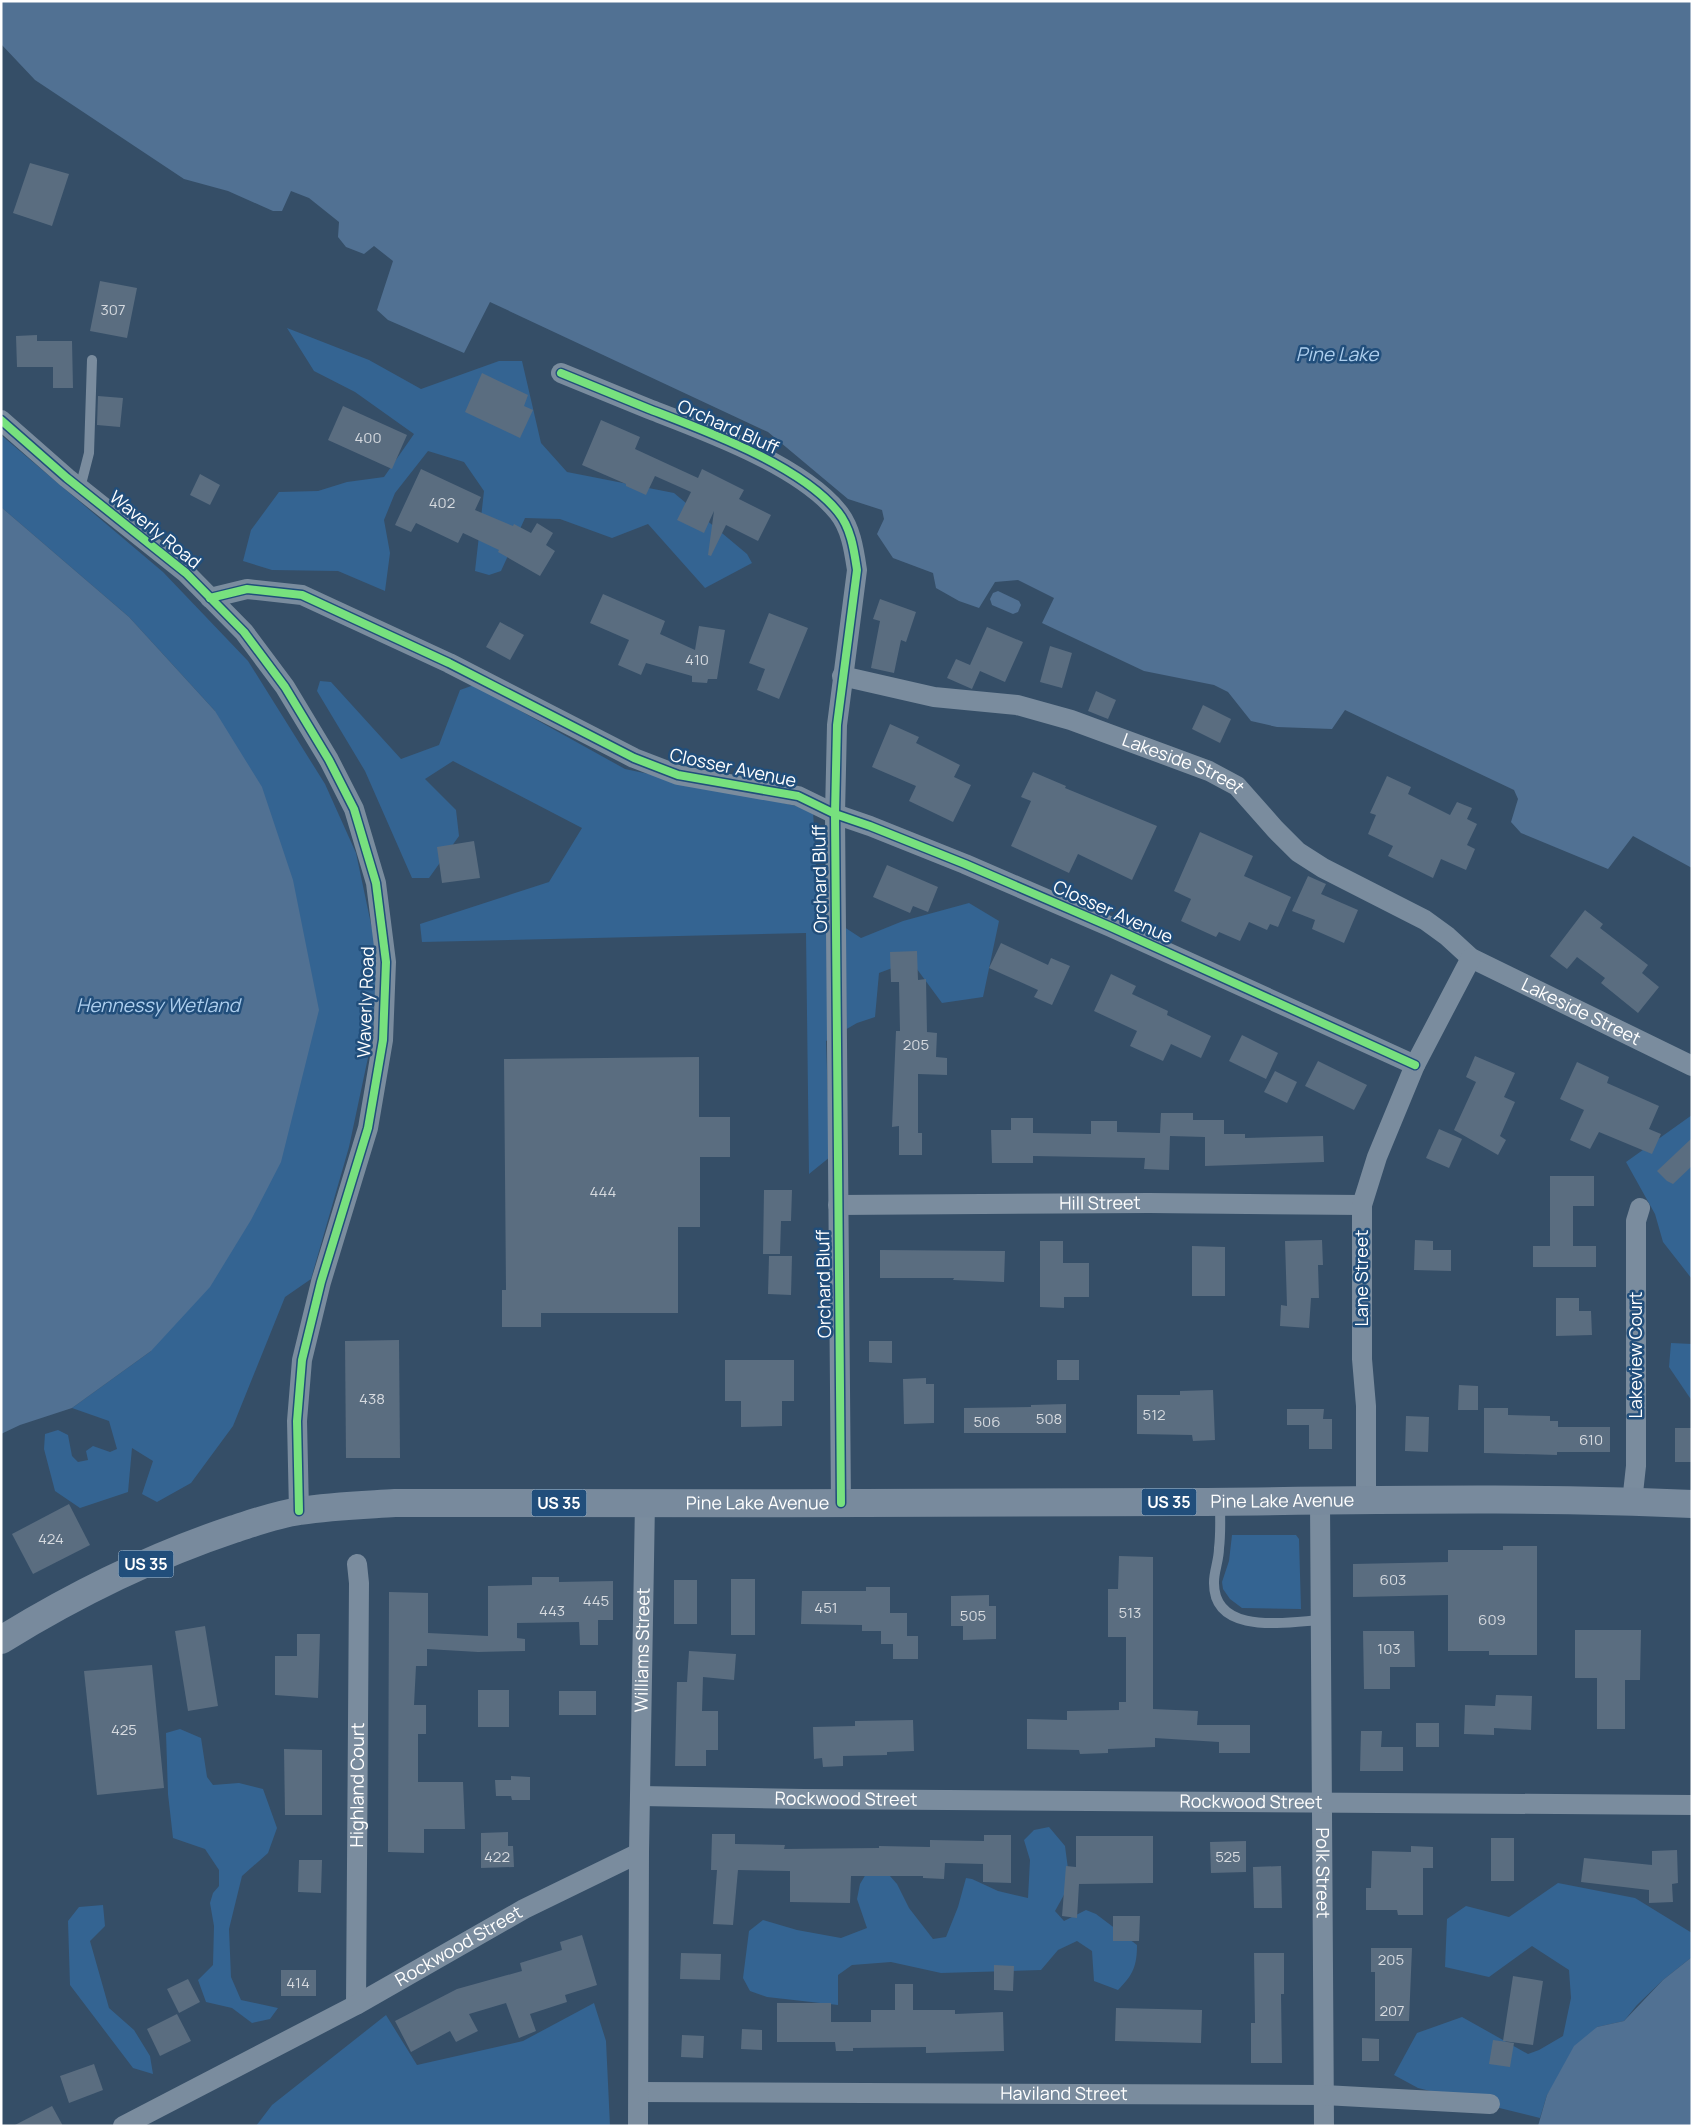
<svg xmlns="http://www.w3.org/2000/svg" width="1693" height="2127" viewBox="0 0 1693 2127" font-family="Manrope,sans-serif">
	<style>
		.green { fill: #346492 }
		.water { fill: #517193 }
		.building { fill: #5a6d80 }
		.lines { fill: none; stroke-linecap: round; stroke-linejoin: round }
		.service { stroke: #7a8c9e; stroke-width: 10 }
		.minor { stroke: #7a8c9e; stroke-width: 20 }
		.primary { stroke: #788a9d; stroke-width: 28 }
		.cycleway-casing { stroke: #214e7b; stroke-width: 11 }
		.cycleway { stroke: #77e17e; stroke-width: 8 }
		.labels { text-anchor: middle; stroke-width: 5; stroke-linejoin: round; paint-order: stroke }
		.number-label { font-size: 15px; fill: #d6dadf }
		.shield { fill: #214e7b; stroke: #bccad7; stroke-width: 1 }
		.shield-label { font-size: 16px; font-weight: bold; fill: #fff }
		.street-label { font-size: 18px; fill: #fff; stroke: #214e7b }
		.water-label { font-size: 19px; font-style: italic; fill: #aecfee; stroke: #214e7b }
	</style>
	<rect width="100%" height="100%" fill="#354e67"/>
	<g class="green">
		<polygon points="287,328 369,360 421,389 499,361 522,361 541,443 567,472 674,493 747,554 752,563 705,588 648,524 612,538 560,519 525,518 501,571 489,575 475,571 484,491 464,462 428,451 395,493 384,520 390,553 385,591 338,571 272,570 243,561 251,530 279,492 318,491 347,482 384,477 414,434 355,392 314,371"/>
		<polygon points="1,435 163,572 248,661 325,784 356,853 378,957 373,1034 349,1147 311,1279 285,1297 233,1426 191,1483 157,1502 142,1494 153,1461 132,1448 128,1492 80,1508 55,1491 44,1449 45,1434 58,1430 68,1435 72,1456 78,1462 88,1460 86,1451 93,1446 110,1452 117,1449 109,1421 72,1408 151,1351 215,711 129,617 1,507"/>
		<polygon points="320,681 331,682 401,759 439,745 460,690 474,685 625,769 749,795 813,810 818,910 861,938 903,921 969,903 999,921 983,997 942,1003 911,961 879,973 875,1017 857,1023 826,1041 830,1157 809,1174 806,933 422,942 420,924 549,882 582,828 453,761 425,779 456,810 459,836 429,878 412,878 365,771 317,691"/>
		<polygon points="1692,1115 1692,1279 1663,1242 1655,1214 1626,1162"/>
		<polygon points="1671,1343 1692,1344 1692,1401 1669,1367"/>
		<polygon points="1232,1535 1296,1535 1299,1539 1301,1609 1242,1608 1230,1599 1223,1589 1222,1582 1229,1561"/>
		<polygon points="180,1729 201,1738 207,1777 213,1785 239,1783 263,1789 277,1828 268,1853 242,1876 229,1929 231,1977 241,2000 278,2008 270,2019 252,2023 232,2008 206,2002 198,1980 213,1965 214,1926 210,1903 213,1893 219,1886 219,1870 205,1849 173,1838 168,1794 166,1733"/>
		<path d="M1049,1827L1065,1846L1070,1884L1055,1911L1064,1921L1086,1910L1096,1914L1137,1945C1137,1966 1133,1975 1118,1990L1094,1981L1092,1951L1077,1941L1058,1950L1041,1970L941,1973L891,1962L852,1965L838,1975V2005L767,1997L750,1991L743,1978L749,1931L763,1920L797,1930L841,1938L867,1928L857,1899L860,1884L875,1859L897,1884L909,1908L933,1939L946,1937L958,1907L966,1878L972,1879L998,1891L1028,1898L1030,1860L1024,1840L1034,1830Z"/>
		<polygon points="1558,1883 1635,1898 1692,1933 1692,1957 1663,1980 1637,2005 1624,2021 1597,2027 1547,2095 1540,2118 1418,2088 1394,2075 1417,2033 1462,2017 1528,2054 1539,2050 1563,2036 1571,1998 1569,1970 1532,1946 1489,1977 1445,1967 1447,1919 1466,1906 1509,1917"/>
		<polygon points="103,1905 105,1926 90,1941 109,2008 134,2030 150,2056 153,2074 133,2068 70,1985 68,1921 79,1907"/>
		<polygon points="594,2003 606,2041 610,2126 256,2126 272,2105 386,2015 417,2065 523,2041"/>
	</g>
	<g class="water">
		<polygon points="1,1 1692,1 1692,868 1633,836 1608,869 1521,833 1511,822 1518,799 1514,790 1345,710 1332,729 1277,727 1251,721 1228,692 1214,685 1144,671 1042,623 1054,598 1018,580 995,582 979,608 959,601 936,588 933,573 893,558 877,534 884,519 882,510 848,499 768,432 490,302 464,353 388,320 377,310 393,261 374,246 364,254 346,247 338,237 339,222 309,198 291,191 282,211 273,211 228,191 184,179 35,80 1,44"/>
		<polygon points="1,507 129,617 215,711 262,787 293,880 319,1010 281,1162 251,1220 210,1287 151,1351 72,1408 20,1425 1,1434"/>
		<polygon points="998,591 1019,601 1021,605 1018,612 1013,614 992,605 990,599 993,593"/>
		<polygon points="1692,1957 1692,2126 1538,2126 1547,2095 1574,2046 1597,2027 1624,2021 1663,1980"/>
	</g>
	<g class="building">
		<polygon points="30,163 69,174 52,226 13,213"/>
		<polygon points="100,281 137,288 127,338 90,331"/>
		<polygon points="37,335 37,341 72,341 73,388 53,388 53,367 17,367 16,336"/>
		<polygon points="482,373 528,395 524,406 533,410 520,438 465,412"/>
		<polygon points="98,396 123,398 120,427 97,425"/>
		<polygon points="343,406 407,435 392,469 328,440"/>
		<polygon points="601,420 640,437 635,449 698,478 702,469 744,490 739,499 771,515 758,541 726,525 711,556 708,555 714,511 704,533 677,520 691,492 655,476 646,495 626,486 626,484 582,465"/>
		<polygon points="421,469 481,497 475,510 513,526 514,524 531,533 537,523 553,533 546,545 555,551 540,576 498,552 499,550 463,533 458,543 416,523 411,532 395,525"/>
		<polygon points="200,474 220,485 210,505 190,495"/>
		<polygon points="603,594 665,621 660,634 695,650 699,626 725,630 717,679 708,679 707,683 692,682 692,676 646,663 641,675 618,665 629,640 590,623"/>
		<polygon points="880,599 916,612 906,642 901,640 894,673 871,668 880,621 873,619"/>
		<polygon points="769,613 808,628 779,699 757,690 765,669 749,663"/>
		<polygon points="500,622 524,635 510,660 486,647"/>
		<polygon points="987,627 1023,642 1005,682 980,671 972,689 947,678 956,659 970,665"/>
		<polygon points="1050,646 1072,653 1062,688 1040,682"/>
		<polygon points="1096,691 1116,700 1108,719 1088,711"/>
		<polygon points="1203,705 1231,719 1220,743 1192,729"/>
		<polygon points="890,724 919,737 916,743 960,765 954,777 971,785 953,822 909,801 916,786 872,767"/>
		<polygon points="1033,772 1066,786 1065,788 1157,826 1132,880 1078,854 1069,873 1011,846 1031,801 1021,797"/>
		<polygon points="1387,776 1411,787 1408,794 1450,815 1457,802 1472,808 1467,819 1477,824 1467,845 1475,849 1466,870 1441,859 1433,878 1388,856 1393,846 1368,834 1376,815 1370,813"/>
		<polygon points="1200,832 1253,856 1244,876 1291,897 1278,927 1270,924 1267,930 1249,922 1240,941 1219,932 1216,937 1181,921 1191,899 1174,891"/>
		<polygon points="474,841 480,878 442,883 437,847"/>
		<polygon points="887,865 938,887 928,912 913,906 910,913 873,897"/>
		<polygon points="1308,876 1326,884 1321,894 1358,910 1344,943 1312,929 1315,920 1292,911"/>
		<polygon points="1585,910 1603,924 1600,928 1648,965 1642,973 1659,987 1638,1013 1601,983 1605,978 1577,957 1567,969 1550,956"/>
		<polygon points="1001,943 1048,965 1051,958 1070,966 1052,1005 1034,997 1038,990 989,968"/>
		<polygon points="917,951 918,980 926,979 927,1032 937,1033 936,1057 947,1058 947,1075 918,1074 918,1133 922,1133 922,1155 899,1155 899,1126 892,1127 896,1031 900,1031 899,982 891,982 890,952"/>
		<polygon points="1111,974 1136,986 1132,994 1168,1011 1167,1015 1211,1036 1201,1058 1171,1044 1163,1061 1130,1046 1137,1031 1094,1011"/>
		<polygon points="1242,1035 1278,1053 1266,1079 1229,1061"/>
		<polygon points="1475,1056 1515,1073 1504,1097 1515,1102 1500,1136 1506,1140 1498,1155 1454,1130 1476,1082 1466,1077"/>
		<polygon points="699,1057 699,1117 730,1117 730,1157 700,1157 700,1227 678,1227 678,1313 541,1313 541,1327 502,1327 502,1290 506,1290 504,1059"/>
		<polygon points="1318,1061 1367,1085 1354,1110 1305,1086"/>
		<polygon points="1577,1062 1609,1077 1607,1083 1659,1106 1649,1129 1661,1134 1652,1154 1599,1132 1590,1149 1570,1140 1584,1110 1560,1099"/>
		<polygon points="1275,1071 1297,1082 1287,1103 1264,1092"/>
		<polygon points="1161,1113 1193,1113 1193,1120 1224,1120 1224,1134 1245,1134 1245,1138 1323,1136 1324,1162 1205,1166 1205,1137 1170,1136 1169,1170 1144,1169 1145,1158 1033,1156 1033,1163 992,1163 991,1130 1011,1130 1011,1118 1033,1118 1033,1133 1091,1134 1091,1121 1117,1121 1117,1132 1160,1133"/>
		<polygon points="1439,1129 1462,1139 1449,1168 1426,1158"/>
		<polygon points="1692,1138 1692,1166 1673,1184 1667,1181 1657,1171"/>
		<polygon points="1550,1176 1594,1176 1594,1206 1573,1206 1573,1246 1596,1246 1596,1267 1533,1267 1533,1246 1550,1246"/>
		<polygon points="764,1190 792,1190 791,1221 781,1221 780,1254 763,1254"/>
		<polygon points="1322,1240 1323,1265 1318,1265 1319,1298 1311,1298 1309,1328 1280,1326 1281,1305 1287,1306 1285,1241"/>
		<polygon points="1415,1240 1433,1241 1433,1250 1451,1250 1451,1271 1414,1270"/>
		<polygon points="1040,1241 1063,1241 1063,1263 1089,1263 1089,1297 1064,1297 1064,1308 1040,1307"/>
		<polygon points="1192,1246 1225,1247 1225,1296 1192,1296"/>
		<polygon points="880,1250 1005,1251 1004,1282 953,1280 954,1278 880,1278"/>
		<polygon points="769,1256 792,1256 791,1295 768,1294"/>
		<polygon points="1556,1298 1579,1298 1579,1311 1591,1311 1592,1335 1556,1336"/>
		<polygon points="399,1340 400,1458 346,1458 345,1341"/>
		<polygon points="869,1341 892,1341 892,1363 869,1362"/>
		<polygon points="725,1360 794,1360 794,1401 782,1401 782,1426 741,1427 741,1401 725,1401"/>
		<rect x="1057" y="1360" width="22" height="20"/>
		<polygon points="926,1378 926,1384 934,1384 934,1423 904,1424 903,1379"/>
		<polygon points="1459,1385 1478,1386 1478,1410 1458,1410"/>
		<polygon points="1213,1390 1215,1440 1193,1441 1192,1435 1137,1434 1137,1395 1180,1395 1180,1391"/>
		<polygon points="1066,1404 1066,1433 964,1433 964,1408 1031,1407 1031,1405"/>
		<polygon points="1484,1408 1508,1408 1508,1415 1550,1416 1550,1421 1558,1421 1558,1427 1610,1427 1610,1452 1557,1452 1557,1455 1484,1453"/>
		<polygon points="1287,1409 1324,1409 1323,1419 1332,1419 1332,1449 1309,1449 1309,1425 1287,1425"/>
		<polygon points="1406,1416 1429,1417 1428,1452 1405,1451"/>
		<polygon points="1675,1428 1691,1428 1692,1462 1675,1462"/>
		<polygon points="69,1504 90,1545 33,1574 12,1534"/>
		<polygon points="1503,1546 1537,1546 1537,1655 1489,1655 1489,1651 1448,1651 1448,1595 1353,1597 1353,1564 1448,1562 1448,1550 1503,1550"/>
		<polygon points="1119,1556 1153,1557 1153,1709 1198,1711 1197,1725 1250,1725 1250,1753 1219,1753 1219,1742 1155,1738 1155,1747 1108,1749 1108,1753 1080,1754 1079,1750 1027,1749 1027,1719 1067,1720 1067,1711 1119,1710 1119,1702 1126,1702 1126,1637 1108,1637 1108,1589 1118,1589"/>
		<polygon points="532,1577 559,1577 559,1582 613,1581 613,1620 598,1620 598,1645 580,1645 579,1622 517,1623 517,1638 525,1639 525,1651 478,1652 427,1649 427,1666 416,1666 414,1705 426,1705 426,1734 418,1734 418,1782 463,1782 465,1829 424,1829 424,1853 388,1852 389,1592 428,1593 428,1633 488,1636 488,1586 532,1585"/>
		<rect x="731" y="1579" width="24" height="56"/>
		<rect x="674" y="1580" width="23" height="44"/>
		<polygon points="866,1587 890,1587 890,1613 907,1613 907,1636 918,1636 918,1659 893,1659 893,1644 881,1644 881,1631 862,1631 862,1625 801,1624 802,1591 866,1591"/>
		<polygon points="989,1595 989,1606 996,1606 996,1639 963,1640 963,1626 951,1626 951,1596"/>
		<polygon points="205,1626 218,1706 188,1711 175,1631"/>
		<polygon points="1575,1630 1641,1630 1640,1680 1625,1680 1625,1729 1597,1729 1597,1678 1575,1678"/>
		<polygon points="1363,1631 1414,1631 1415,1667 1390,1667 1390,1689 1364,1689"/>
		<polygon points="297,1634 320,1634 318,1698 275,1695 275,1656 297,1656"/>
		<polygon points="689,1651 736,1654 734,1680 703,1677 702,1711 718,1711 718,1750 706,1750 706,1766 675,1766 677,1682 687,1682"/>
		<polygon points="152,1665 164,1788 97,1795 84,1671"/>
		<rect x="478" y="1690" width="31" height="37"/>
		<rect x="559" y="1691" width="37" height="24"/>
		<polygon points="1496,1695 1532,1696 1531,1730 1494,1728 1494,1735 1464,1734 1465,1705 1495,1706"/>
		<polygon points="913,1720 914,1751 887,1752 887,1755 843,1756 843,1766 823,1767 822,1758 814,1759 813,1727 855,1726 855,1721"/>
		<rect x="1416" y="1723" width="23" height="24"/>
		<polygon points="1361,1731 1382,1731 1381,1747 1403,1747 1403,1771 1360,1771"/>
		<polygon points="284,1749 322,1750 322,1815 285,1815"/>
		<polygon points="511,1776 530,1777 530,1800 512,1800 511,1796 496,1796 495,1780 511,1780"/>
		<polygon points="508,1832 508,1846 513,1846 514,1867 481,1868 481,1833"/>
		<polygon points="712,1834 735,1834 735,1844 785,1845 784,1849 879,1848 879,1846 930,1847 930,1840 984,1841 984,1835 1011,1835 1011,1883 983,1882 983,1864 945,1863 944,1879 923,1878 923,1876 851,1876 850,1903 790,1902 790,1871 738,1870 733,1925 713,1924 717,1870 711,1870"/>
		<polygon points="1076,1836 1153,1836 1153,1883 1079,1884 1077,1918 1062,1916 1066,1866 1076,1867"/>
		<rect x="1491" y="1838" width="23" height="43"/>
		<polygon points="1246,1841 1246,1872 1211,1873 1210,1842"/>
		<polygon points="1411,1846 1433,1847 1433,1868 1423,1868 1423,1915 1398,1915 1397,1910 1366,1910 1366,1888 1371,1888 1372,1851 1411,1852"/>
		<polygon points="1677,1850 1678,1883 1672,1884 1673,1902 1649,1903 1649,1890 1581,1882 1584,1858 1652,1865 1652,1851"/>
		<polygon points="299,1860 322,1860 321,1893 298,1892"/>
		<polygon points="1281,1866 1282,1908 1254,1908 1253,1867"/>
		<polygon points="1113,1916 1140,1916 1139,1941 1113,1941"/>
		<polygon points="582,1935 597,1985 565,1995 567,2002 530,2014 536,2031 519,2038 506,2003 469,2014 478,2031 456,2042 450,2031 411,2052 395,2021 457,1989 522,1971 520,1963 562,1950 560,1942"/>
		<polygon points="1371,1948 1412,1948 1409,2021 1375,2021 1375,1972 1371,1972"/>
		<polygon points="681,1953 721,1954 720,1980 680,1979"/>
		<polygon points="1254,1953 1284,1953 1284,1994 1281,1994 1282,2063 1251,2063 1251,2023 1255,2023"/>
		<polygon points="994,1965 1014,1966 1013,1991 994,1990"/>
		<rect x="281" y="1970" width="35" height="26"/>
		<polygon points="1513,1976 1543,1981 1533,2045 1503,2041"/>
		<polygon points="188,1979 200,2002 179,2013 167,1989"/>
		<polygon points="895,1984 913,1984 913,2010 955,2010 955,2014 1003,2012 1004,2051 926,2053 926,2047 853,2048 853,2051 836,2051 835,2042 777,2042 777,2003 831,2003 831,2022 871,2022 871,2010 895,2010"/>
		<polygon points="1116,2008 1202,2010 1201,2043 1115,2041"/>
		<polygon points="177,2014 191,2041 160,2056 147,2029"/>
		<polygon points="742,2029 762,2030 762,2050 741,2049"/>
		<polygon points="682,2035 704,2036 703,2058 681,2057"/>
		<polygon points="1362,2038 1379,2039 1379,2061 1362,2061"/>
		<polygon points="1493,2040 1514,2043 1510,2067 1489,2064"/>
		<polygon points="94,2064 103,2090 69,2103 60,2076"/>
		<polygon points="52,2106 63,2126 13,2126"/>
	</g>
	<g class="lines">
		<g class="service">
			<polyline points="80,488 89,453 92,360"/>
			<path d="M1220,1502C1220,1518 1221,1533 1219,1548C1219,1560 1214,1571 1214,1582C1213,1636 1287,1622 1321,1620"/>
		</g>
		<g class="minor">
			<path d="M561,373C591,385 620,397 649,409C706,431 800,465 838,512C851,528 854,550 857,570L837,725L835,814L841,1503"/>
			<polyline points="1,420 67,478 186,573 244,632 285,687 329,760 354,809 376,883 386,962 383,1040 368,1128 321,1282 302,1360 297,1421 299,1511"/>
			<polyline points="210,598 247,589 302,595 449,663 634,758 678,775 798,796 835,814 870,826 965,864 1111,927 1415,1065"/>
			<path id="s1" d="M842,676L934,697L1017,705L1071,720L1209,771L1237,786L1275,829L1298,852L1323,868L1425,920L1447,936L1471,958L1692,1066"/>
			<path id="s2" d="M838,1205L1149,1203L1362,1205"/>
			<polyline points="1366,1500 1366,1406 1362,1359 1362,1205 1377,1157 1415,1065 1471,958"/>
			<path id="s3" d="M1320,1501L1324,2126"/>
			<polyline points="1632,1502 1636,1466 1636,1221 1640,1208"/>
			<path id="s4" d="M641,1796L804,1799L1692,1805"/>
			<path id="s5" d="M356,2005L359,1583L357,1564"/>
			<path id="s6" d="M639,2092L1324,2095L1490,2104"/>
			<path id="s7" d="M123,2126L356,2005L524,1909L639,1853"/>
			<path id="s8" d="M638,2126L639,1853L645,1502"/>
		</g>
		<path class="primary" id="s9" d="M1,1640C74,1595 153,1556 234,1529C256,1522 278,1514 300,1511C331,1506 364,1505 395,1503C656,1504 916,1503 1177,1502C1348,1501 1521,1496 1692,1504"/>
		<g class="cycleway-casing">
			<g id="cycleway">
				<path d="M561,373C591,385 620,397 649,409C706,431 800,465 838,512C851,528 854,550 857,570L837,725L835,814L841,1503"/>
				<polyline points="1,420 67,478 186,573 244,632 285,687 329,760 354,809 376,883 386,962 383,1040 368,1128 321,1282 302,1360 297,1421 299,1511"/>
				<polyline points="210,598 247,589 302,595 449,663 634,758 678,775 798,796 835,814 870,826 965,864 1111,927 1415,1065"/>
			</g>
		</g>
		<use href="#cycleway" class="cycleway"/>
	</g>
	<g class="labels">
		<g class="number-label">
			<text x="113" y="315">307</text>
			<text x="368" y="443">400</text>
			<text x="442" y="508">402</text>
			<text x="697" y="665">410</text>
			<text x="916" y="1050">205</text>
			<text x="603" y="1197">444</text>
			<text x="372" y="1404">438</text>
			<text x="1154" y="1420">512</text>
			<text x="1049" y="1424">508</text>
			<text x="987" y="1427">506</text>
			<text x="1591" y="1445">610</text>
			<text x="51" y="1544">424</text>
			<text x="1393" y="1585">603</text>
			<text x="596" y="1606">445</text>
			<text x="826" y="1613">451</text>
			<text x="552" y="1616">443</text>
			<text x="1130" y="1618">513</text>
			<text x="973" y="1621">505</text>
			<text x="1492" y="1625">609</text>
			<text x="1389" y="1654">103</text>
			<text x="124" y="1735">425</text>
			<text x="497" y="1862">422</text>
			<text x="1228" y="1862">525</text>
			<text x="1391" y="1965">205</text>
			<text x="298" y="1988">414</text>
			<text x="1392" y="2016">207</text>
		</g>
		<g class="shield">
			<rect x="1141.5" y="1488.5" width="55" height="27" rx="4"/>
			<rect x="531.5" y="1489.5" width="55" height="27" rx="4"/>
			<rect x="118.5" y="1550.5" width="55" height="27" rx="4"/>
		</g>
		<g class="shield-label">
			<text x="1169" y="1508">US 35</text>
			<text x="559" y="1509">US 35</text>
			<text x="146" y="1570">US 35</text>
		</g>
		<g class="street-label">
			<text transform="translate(728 427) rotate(24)" y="6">Orchard Bluff</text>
			<text transform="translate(155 530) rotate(39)" y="6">Waverly Road</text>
			<text dy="6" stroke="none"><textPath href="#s1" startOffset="354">Lakeside Street</textPath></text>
			<text transform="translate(733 768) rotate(12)" y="6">Closser Avenue</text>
			<text transform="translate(820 879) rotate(-91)" y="6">Orchard Bluff</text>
			<text transform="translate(1113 912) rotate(24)" y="6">Closser Avenue</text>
			<text transform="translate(366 1002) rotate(-88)" y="6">Waverly Road</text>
			<text dy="6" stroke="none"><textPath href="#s1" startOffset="829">Lakeside Street</textPath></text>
			<text dy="6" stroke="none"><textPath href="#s2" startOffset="262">Hill Street</textPath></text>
			<text transform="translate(1362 1278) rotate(-90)" y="6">Lane Street</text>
			<text transform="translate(824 1284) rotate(-91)" y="6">Orchard Bluff</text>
			<text transform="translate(1636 1355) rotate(-90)" y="6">Lakeview Court</text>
			<text dy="6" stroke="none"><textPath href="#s9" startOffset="1310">Pine Lake Avenue</textPath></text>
			<text dy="6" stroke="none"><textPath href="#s9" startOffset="785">Pine Lake Avenue</textPath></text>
			<text dy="6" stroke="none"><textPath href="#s8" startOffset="476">Williams Street</textPath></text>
			<text dy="6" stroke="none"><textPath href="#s5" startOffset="220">Highland Court</textPath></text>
			<text dy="6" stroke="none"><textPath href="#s4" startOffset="205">Rockwood Street</textPath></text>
			<text dy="6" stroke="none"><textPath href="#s4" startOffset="610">Rockwood Street</textPath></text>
			<text dy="6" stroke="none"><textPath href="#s3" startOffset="372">Polk Street</textPath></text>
			<text dy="6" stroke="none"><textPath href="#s7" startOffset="381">Rockwood Street</textPath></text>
			<text dy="6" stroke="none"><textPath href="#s6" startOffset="425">Haviland Street</textPath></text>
		</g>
		<g class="water-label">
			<text x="1337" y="361">Pine Lake</text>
			<text x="158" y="1012">Hennessy Wetland</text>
		</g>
	</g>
	<rect width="1693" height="2127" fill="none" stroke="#ffffff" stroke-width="5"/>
</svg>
